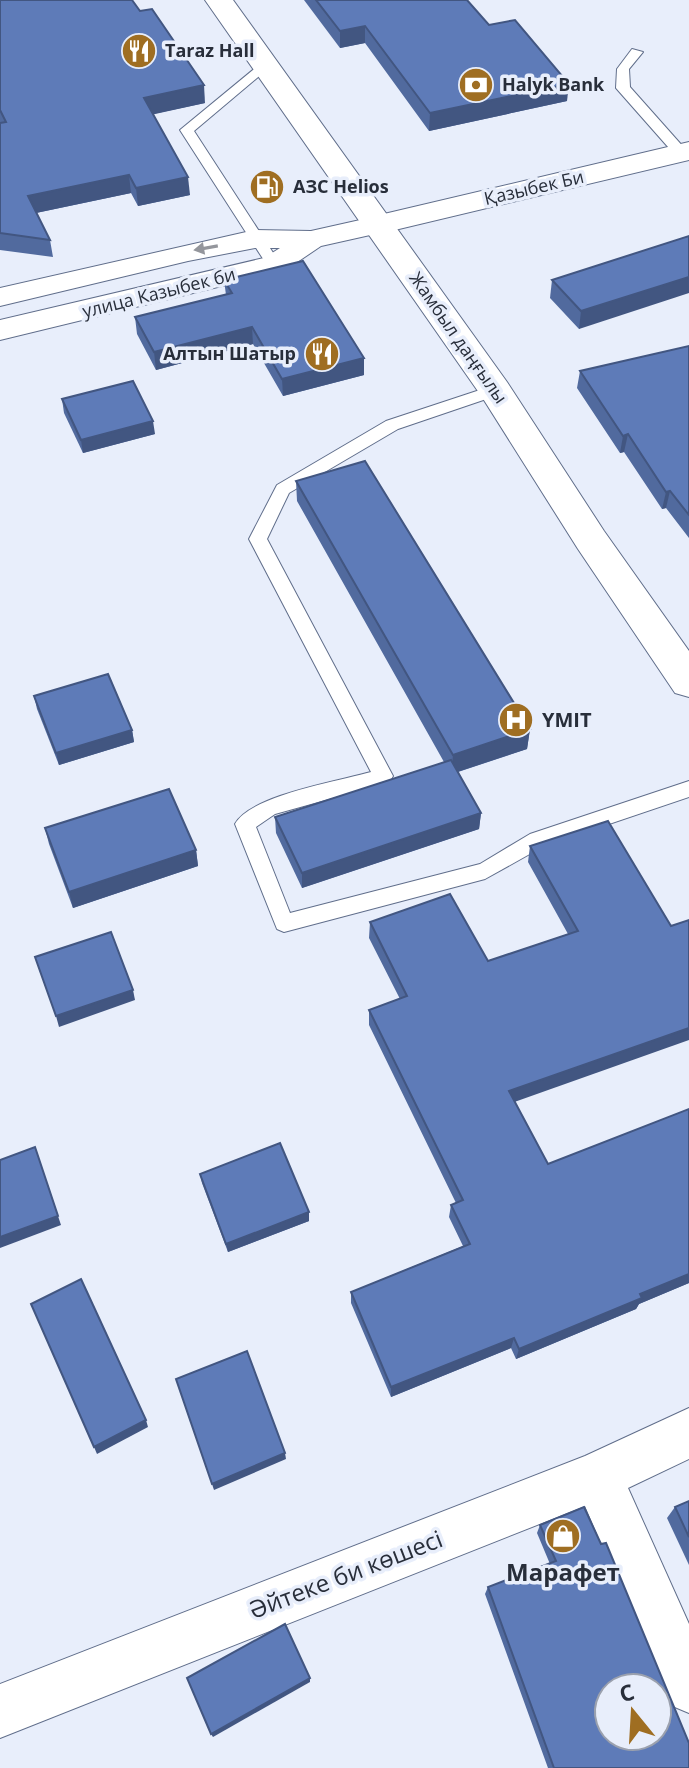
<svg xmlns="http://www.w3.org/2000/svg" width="689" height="1768" viewBox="0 0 689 1768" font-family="'Open Sans',sans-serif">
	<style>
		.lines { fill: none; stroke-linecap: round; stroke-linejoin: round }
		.service-casing { stroke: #606e8b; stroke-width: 2 }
		.minor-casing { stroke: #606e8b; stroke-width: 2 }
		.tertiary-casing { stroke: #606e8b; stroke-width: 2 }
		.secondary-casing { stroke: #606e8b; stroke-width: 2 }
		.service { fill: #fff; fill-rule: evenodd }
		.minor { fill: #fff; fill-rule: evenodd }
		.tertiary { fill: #fff; fill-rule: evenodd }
		.secondary { fill: #fff; fill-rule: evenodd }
		.wall { fill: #516a9e }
		.shaded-wall { fill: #425681 }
		.building { fill: #5e7bb8; stroke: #425681; stroke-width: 2; fill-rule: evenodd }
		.oneway { fill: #94969c }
		.labels { text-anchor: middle; stroke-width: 7; stroke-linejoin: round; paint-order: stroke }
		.far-poi-label { font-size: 18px; font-weight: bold; fill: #282e3a; stroke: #e8eefb; text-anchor: start }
		.far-street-label { font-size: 18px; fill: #282e3a; stroke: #e8eefb }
		.poi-label { font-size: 20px; font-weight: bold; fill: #282e3a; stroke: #e8eefb; text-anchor: start }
		.near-poi-label { font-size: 24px; font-weight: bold; fill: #282e3a; stroke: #e8eefb }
		.near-street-label { font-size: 24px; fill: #282e3a; stroke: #e8eefb }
	</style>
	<rect width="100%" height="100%" fill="#e8eefb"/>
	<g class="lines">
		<g class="service-casing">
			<g id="service">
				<polygon points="632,49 643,52 629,69 630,87 686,150 686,156 676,156 616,88 617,69"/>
				<polygon points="265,60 271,64 270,67 194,131 281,265 274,269 267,265 180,130"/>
				<path d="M495,385L503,390L501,394L398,429L289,493L267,539L393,776L390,781L383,784L275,814L256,827L290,913L480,864L530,834L689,781V797L544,846L485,879L284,932L277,929L235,824C251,795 340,781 371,772L249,539L277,485L386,421Z"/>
			</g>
		</g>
		<g class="minor-casing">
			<g id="minor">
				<polygon points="378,216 388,219 392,225 388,231 321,246 284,271 0,340 0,320 264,258 280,248 255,248 188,261 0,306 0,288 255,230 311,231"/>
				<polygon points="689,1408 689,1459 628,1488 689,1624 689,1713 670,1705 585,1506 0,1738 0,1684 585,1456"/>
			</g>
		</g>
		<g class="tertiary-casing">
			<polygon id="tertiary" points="689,142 689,160 378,234 367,232 362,225 367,218"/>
		</g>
		<g class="secondary-casing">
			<polygon id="secondary" points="205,0 233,0 507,382 604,531 689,651 689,697 675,693 578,549 482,397"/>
		</g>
		<use href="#service" class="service"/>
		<use href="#minor" class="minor"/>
		<use href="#tertiary" class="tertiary"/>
		<use href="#secondary" class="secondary"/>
	</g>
	<g class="wall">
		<polygon points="0,0 205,103 153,114 190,195 138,206 131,193 36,213 50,240 53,257 0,250"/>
		<polygon points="304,0 467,0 489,25 567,101 429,131 365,43 340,48"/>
		<polygon points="689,236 579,329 550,298 552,280"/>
		<polygon points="224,280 364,358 364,375 283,396 253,344 156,370 137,334 135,317 226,295"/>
		<polygon points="689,346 689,538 666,508 662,509 624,452 620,453 577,388 580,371"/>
		<polygon points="62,399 155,434 83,453 64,413"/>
		<polygon points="296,481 530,729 527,749 458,772 481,813 479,829 302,888 276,833 275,817 444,762 297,501"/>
		<polygon points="34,696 132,730 134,742 59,765 37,709"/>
		<polygon points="45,828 196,850 198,866 73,908 49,844"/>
		<polygon points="530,846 671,926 515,1102 548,1164 689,1109 689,1283 639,1304 636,1309 516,1359 511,1348 391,1397 351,1303 351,1292 463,1246 449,1217 451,1205 456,1203 369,1025 369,1010 400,999 369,938 370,922 488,961 568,934 528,862"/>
		<polygon points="200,1174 309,1212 309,1221 228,1252 202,1183"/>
		<polygon points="689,1501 689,1565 667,1518 675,1507"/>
		<polygon points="540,1525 689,1768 548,1768 485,1594 488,1587 550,1564 537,1533"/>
	</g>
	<g class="shaded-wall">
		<polygon points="365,26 365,43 340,48 340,31"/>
		<polygon points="569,84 567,101 429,131 430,113"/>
		<polygon points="204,85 205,103 146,116 144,98"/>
		<polygon points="129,175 131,193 31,214 28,196"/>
		<polygon points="188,177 190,195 138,206 136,188"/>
		<polygon points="689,277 689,293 579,329 581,311"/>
		<polygon points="252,327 253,344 156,370 154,352"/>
		<polygon points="364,358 364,375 283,396 282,379"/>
		<polygon points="153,421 155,434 83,453 81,440"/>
		<polygon points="628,434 624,452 620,453 623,436"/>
		<polygon points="670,491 666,508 662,509 666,492"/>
		<polygon points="530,729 527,749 451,774 453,755"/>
		<polygon points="132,730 134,742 59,765 56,753"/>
		<polygon points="481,813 479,829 302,888 302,873"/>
		<polygon points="196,850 198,866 73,908 69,892"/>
		<polygon points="133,990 135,1000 59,1027 56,1016"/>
		<polygon points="689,1028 689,1040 506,1105 509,1091"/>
		<polygon points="35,1147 61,1225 0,1248 0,1237"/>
		<polygon points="309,1212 309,1221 228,1252 226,1244"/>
		<polygon points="689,1274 689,1283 639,1304 636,1309 516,1359 519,1349 640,1294"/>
		<polygon points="514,1338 511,1348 391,1397 391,1387"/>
		<polygon points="146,1420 148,1427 97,1454 94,1447"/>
		<polygon points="285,1453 286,1459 214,1490 212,1484"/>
		<polygon points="310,1678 310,1682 213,1737 211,1734"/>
	</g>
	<g class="building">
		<polygon points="0,0 132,0 140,11 152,9 204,85 144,98 188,177 136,188 129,175 28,196 50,240 0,233 0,123 6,122 0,110"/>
		<polygon points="316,0 467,0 489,25 515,20 569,84 430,113 365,26 340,31"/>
		<polygon points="689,236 689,277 581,311 552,280"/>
		<polygon points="303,261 364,358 282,379 252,327 154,352 135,317 232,293 224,280"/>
		<polygon points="689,346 689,515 670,491 666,492 628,434 623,436 580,371"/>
		<polygon points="133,381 153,421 81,440 62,399"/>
		<polygon points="365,461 530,729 453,755 296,481"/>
		<polygon points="108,674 132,730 56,753 34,696"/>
		<polygon points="451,760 481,813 302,873 275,817"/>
		<polygon points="169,789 196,850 69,892 45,828"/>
		<polygon points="608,821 671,926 689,920 689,1028 509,1091 548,1164 689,1109 689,1274 640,1294 642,1298 519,1349 514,1338 391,1387 351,1292 470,1244 451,1205 463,1200 369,1010 407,996 370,922 450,894 488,961 578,931 530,846"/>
		<polygon points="111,932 133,990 56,1016 35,957"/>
		<polygon points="280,1143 309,1212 226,1244 200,1174"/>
		<polygon points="35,1147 58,1216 0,1237 0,1160"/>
		<polygon points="81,1279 146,1420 94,1447 31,1304"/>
		<polygon points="247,1351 285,1453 212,1484 176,1379"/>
		<polygon points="689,1501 689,1537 675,1507"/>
		<path d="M584,1507L601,1544L606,1543L689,1743V1768H554L488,1587L556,1561L540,1525ZM609,1688H657V1736H609Z"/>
		<polygon points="285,1624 310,1678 211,1734 187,1678"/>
	</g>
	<defs><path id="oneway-solid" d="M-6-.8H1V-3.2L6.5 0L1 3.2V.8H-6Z" transform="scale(2)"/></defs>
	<use class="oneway" href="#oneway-solid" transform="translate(206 248) rotate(170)"/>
	<defs>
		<g id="restaurant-disc" transform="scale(1.8)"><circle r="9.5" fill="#9f6e22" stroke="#e8eefb"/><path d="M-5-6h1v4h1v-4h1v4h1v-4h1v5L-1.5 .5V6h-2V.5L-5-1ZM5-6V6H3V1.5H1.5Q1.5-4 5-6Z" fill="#fff"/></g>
		<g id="bank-disc" transform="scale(1.8)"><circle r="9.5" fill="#9f6e22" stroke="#e8eefb"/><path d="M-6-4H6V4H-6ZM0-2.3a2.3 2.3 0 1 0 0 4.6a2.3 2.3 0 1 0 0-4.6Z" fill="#fff"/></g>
		<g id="fuel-disc" transform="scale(1.8)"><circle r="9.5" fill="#9f6e22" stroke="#e8eefb"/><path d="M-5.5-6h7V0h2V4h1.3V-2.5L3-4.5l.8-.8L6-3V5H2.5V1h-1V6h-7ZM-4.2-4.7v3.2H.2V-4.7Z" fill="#fff"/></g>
		<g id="hospital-disc" transform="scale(1.8)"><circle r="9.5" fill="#9f6e22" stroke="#e8eefb"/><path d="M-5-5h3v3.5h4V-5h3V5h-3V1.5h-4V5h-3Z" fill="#fff"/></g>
		<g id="shop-disc" transform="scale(1.8)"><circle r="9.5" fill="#9f6e22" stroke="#e8eefb"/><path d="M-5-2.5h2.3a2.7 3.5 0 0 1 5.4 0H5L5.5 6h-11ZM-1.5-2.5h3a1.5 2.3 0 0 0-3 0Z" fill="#fff"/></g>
	</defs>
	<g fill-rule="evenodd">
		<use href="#restaurant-disc" x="139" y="51"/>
		<use href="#bank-disc" x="476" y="85"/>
		<use href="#fuel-disc" x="267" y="187"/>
		<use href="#restaurant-disc" x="322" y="354"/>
		<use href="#hospital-disc" x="516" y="720"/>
		<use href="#shop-disc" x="563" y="1536"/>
	</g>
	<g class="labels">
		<g class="far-poi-label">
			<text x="165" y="57">Taraz Hall</text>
			<text x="502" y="91">Halyk Bank</text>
			<text x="293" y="193">АЗС Helios</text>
			<text x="296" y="360" text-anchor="end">Алтын Шатыр</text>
		</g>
		<g class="far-street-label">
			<text transform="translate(534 188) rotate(-13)" y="6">Қазыбек Би</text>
			<text transform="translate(159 293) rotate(-14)" y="6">улица Казыбек би</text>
			<text transform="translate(458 338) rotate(55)" y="6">Жамбыл даңғылы</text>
		</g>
		<g class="poi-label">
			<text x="542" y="727">YMIT</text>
		</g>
		<g class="near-poi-label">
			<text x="563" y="1581">Марафет</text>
		</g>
		<g class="near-street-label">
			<text transform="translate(346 1575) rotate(-21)" y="8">Әйтеке би көшесі</text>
		</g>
	</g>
	<g transform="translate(633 1712) rotate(342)"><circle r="38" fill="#e8eefb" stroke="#9ba1ae" stroke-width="2"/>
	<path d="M0-6L14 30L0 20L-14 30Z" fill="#9f6e22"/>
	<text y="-12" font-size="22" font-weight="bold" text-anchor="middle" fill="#282e3a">С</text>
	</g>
</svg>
